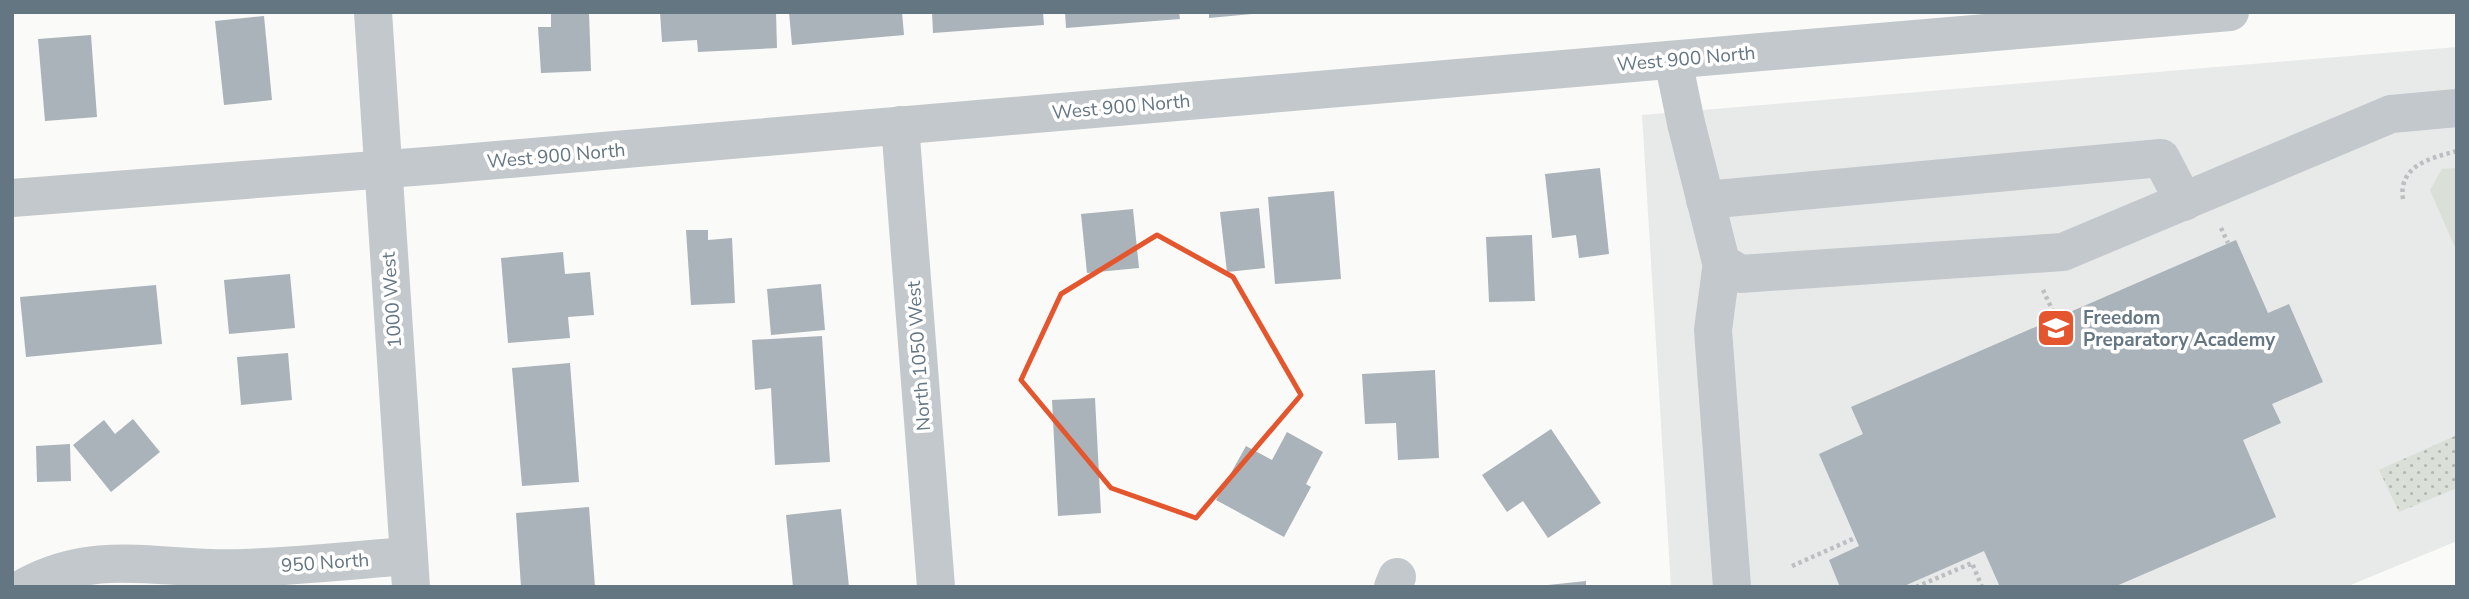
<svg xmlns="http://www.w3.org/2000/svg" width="2469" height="599" viewBox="0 0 2469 599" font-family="'Nunito Sans',sans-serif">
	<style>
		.built { fill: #e8e9e9 }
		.green { fill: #dadfd7 }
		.park { fill: url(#park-dots) }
		.building { fill: #aab3b9 }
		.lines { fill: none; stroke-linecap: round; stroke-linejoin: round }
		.path { stroke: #bbbfc2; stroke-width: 4.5; stroke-dasharray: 3.5 3.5; stroke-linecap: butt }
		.minor { stroke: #c3c8cc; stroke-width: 38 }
		.marked { fill: none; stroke: #e4572e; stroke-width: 5; stroke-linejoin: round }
		.labels { text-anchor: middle; stroke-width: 7; stroke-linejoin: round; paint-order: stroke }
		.street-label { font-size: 19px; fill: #657683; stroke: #fff }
		.poi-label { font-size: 19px; font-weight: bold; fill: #657683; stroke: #fff; text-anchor: start }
	</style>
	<defs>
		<pattern id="park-dots" width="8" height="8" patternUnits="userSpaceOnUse" patternTransform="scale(1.75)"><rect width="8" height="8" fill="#dadfd7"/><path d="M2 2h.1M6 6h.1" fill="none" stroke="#b4b9b4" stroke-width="1.8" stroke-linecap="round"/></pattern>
	</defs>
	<rect width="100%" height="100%" fill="#fafaf8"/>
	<polygon class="built" points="2457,47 2457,541 2346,587 1671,587 1642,115"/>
	<polygon class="green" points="2457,168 2457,252 2430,190 2442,169"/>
	<polygon class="park" points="2457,435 2457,488 2399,512 2379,470"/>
	<g class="building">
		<polygon points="551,12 589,12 591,71 541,73 538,27 551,27"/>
		<polygon points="660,12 776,12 777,48 698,52 697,40 662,42"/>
		<polygon points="789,12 902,12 904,35 792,45"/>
		<polygon points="932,12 1043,12 1044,25 933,33"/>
		<polygon points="1065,12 1179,12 1180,19 1066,28"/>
		<polygon points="1209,12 1252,12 1252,14 1209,18"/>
		<polygon points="264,16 272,100 224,105 215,21"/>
		<polygon points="91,35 97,117 45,121 38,39"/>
		<polygon points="1600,168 1609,254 1579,258 1576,235 1552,238 1545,174"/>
		<polygon points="1334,191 1341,279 1275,284 1268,197"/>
		<polygon points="1259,208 1265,268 1227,272 1220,212"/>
		<polygon points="1133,209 1139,268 1087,273 1081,214"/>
		<polygon points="686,230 708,230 708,240 732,238 735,303 691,305"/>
		<polygon points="1532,235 1535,301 1489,302 1486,237"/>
		<polygon points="2236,240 2268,313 2289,304 2323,382 2272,404 2281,423 2243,440 2276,517 2114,587 2000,587 1984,551 1902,587 1840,587 1829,560 1859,546 1819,454 1863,434 1851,407"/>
		<polygon points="563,252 565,274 590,272 594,315 568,317 570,338 508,343 501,258"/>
		<polygon points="290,274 295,328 229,334 224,280"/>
		<polygon points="821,284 825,330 771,335 767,289"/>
		<polygon points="156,285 162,344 26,357 20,297"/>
		<polygon points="822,336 830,462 775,465 771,388 755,390 752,340"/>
		<polygon points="288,353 292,400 241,405 237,357"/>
		<polygon points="570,363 579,482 522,486 512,368"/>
		<polygon points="1435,370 1439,458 1398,460 1396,423 1365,424 1362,374"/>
		<polygon points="1095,398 1101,513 1058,516 1052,400"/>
		<polygon points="133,419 160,452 111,492 73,445 104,420 115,434"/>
		<polygon points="1551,429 1601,503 1548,538 1523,501 1507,512 1482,475"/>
		<polygon points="1287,432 1323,452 1306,484 1311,487 1284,537 1216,500 1246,446 1272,460"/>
		<polygon points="70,444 71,481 37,482 36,446"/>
		<polygon points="589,507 595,587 521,587 516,513"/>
		<polygon points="841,509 849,587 793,587 786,515"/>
		<polygon points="1586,581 1586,587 1548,587 1548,585"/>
	</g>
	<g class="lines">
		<g class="path">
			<path d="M2403,199C2398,166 2430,158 2457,151"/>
			<polyline points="2221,228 2228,243"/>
			<polyline points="2043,290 2056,318"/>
			<polyline points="1792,566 1855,538"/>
			<polyline points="1916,587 1972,563 1982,587"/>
		</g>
		<g class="minor">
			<polyline points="373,12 411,587"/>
			<polyline points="1673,60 1686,123 1721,262 1740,274 2063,252 2391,114 2457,108"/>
			<polyline points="900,125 936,587"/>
			<polyline points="12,198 439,165 2230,12"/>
			<polyline points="1705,200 2161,158 2184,202"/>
			<polyline points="1722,262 1713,330 1732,587"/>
			<path d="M25,587C100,546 166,572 244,568C299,566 354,560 409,556"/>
			<polyline points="1393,587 1397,577"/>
		</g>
	</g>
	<path class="marked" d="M1157,235L1233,277L1301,395L1196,518L1111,488L1021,380L1061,294Z"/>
	<defs>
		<g id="school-square" transform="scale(2.0125)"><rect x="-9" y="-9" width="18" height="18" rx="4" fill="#e4572e" stroke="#fff"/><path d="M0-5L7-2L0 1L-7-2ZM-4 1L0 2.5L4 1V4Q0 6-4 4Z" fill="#fff"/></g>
	</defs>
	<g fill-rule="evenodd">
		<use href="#school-square" x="2056" y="328"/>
	</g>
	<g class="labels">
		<g class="street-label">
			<text transform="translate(1686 58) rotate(-5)" y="7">West 900 North</text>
			<text transform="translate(1121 106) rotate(-5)" y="7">West 900 North</text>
			<text transform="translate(556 155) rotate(-5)" y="7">West 900 North</text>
			<text transform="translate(391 300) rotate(-94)" y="7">1000 West</text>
			<text transform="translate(918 356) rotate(-94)" y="7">North 1050 West</text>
			<text transform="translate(325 562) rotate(-4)" y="7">950 North</text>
		</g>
		<g class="poi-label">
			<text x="2083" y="324">Freedom<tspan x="2083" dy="22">Preparatory Academy</tspan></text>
		</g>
	</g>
	<rect width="2469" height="599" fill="none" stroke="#657683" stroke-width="28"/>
</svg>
